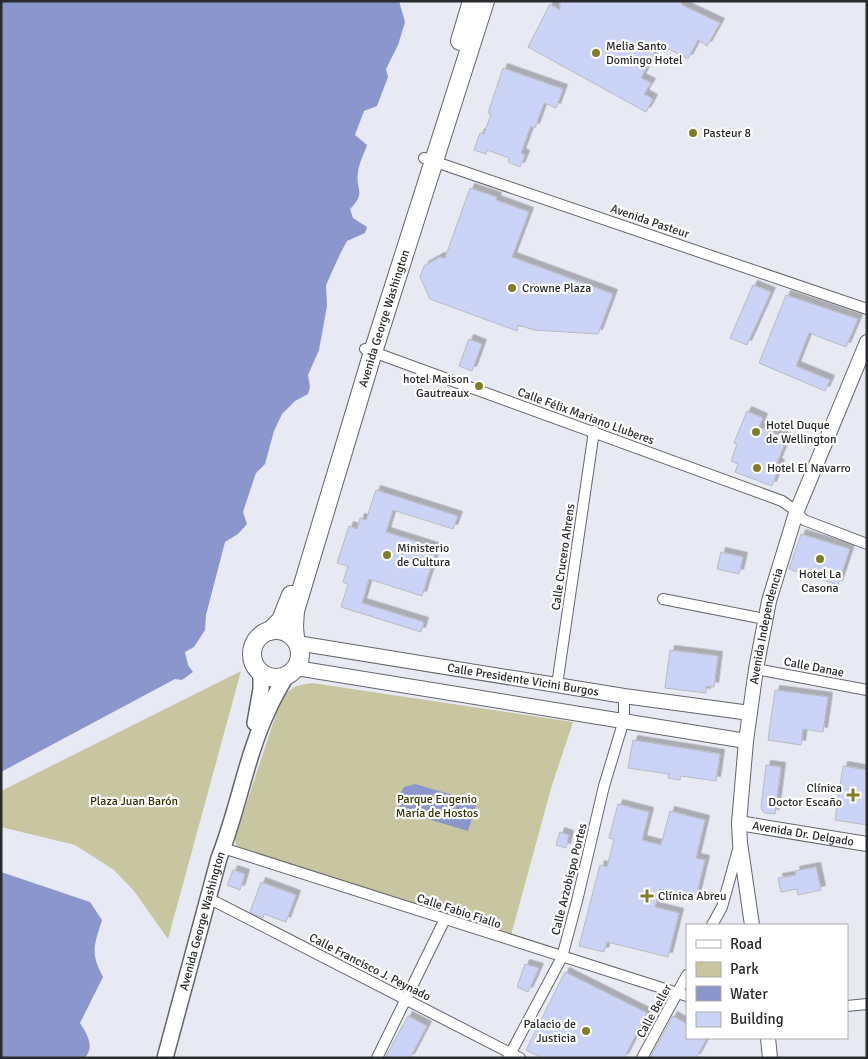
<svg xmlns="http://www.w3.org/2000/svg" width="868" height="1059" viewBox="0 0 868 1059" font-family="Signika,sans-serif">
	<style>
		.green { fill: #c7c6a0 }
		.water { fill: #8a96cc }
		.building { fill: #cbd4f6; stroke: #b8bac2; filter: url(#shadow) }
		.lines { fill: none; stroke-linecap: round; stroke-linejoin: round }
		.street-casing { stroke: #63656c; stroke-width: 12 }
		.secondary-casing { stroke: #63656c; stroke-width: 16 }
		.primary-casing { stroke: #63656c; stroke-width: 18 }
		.highway-casing { stroke: #63656c; stroke-width: 20 }
		.street { stroke: #fff; stroke-width: 10 }
		.secondary { stroke: #fff; stroke-width: 14 }
		.primary { stroke: #fff; stroke-width: 15 }
		.highway { stroke: #fff; stroke-width: 18 }
		.poi-dot { fill: #807d24; stroke: #fff; stroke-width: 2 }
		.labels { text-anchor: middle; stroke-width: 4.5; stroke-linejoin: round; paint-order: stroke }
		.poi-label { font-size: 12px; fill: #292a2d; stroke: #fff; text-anchor: start }
		.street-label { font-size: 12px; fill: #292a2d; stroke: #fff }
		.park-label { font-size: 12px; fill: #343200; stroke: #fff }
	</style>
	<defs>
		<filter id="shadow"><feDropShadow dx="4.5" dy="-4.5" stdDeviation="0" flood-color="#0004"/></filter>
	</defs>
	<rect width="100%" height="100%" fill="#e8eaf3"/>
	<g class="green">
		<polygon points="241,671 168,939 134,891 114,870 75,845 1,827 1,791"/>
		<polygon points="312,683 573,722 552,785 510,939 242,852 236,846 235,838 282,696 296,686"/>
	</g>
	<g class="water">
		<path d="M1,1H399L405,22L398,45L386,69L388,77L377,106L364,111L355,135L367,145C364,154 359,163 358,172C355,190 367,192 350,209L353,218L367,227L365,233L347,241L340,254L326,285L327,306L319,350L308,375L310,387L308,394L295,401L282,414L274,431L265,464L256,473L243,512L247,524L238,534L225,542L206,615L205,630L194,647L185,652L188,665L193,672L182,680L175,679L1,772Z"/>
		<polygon points="415,784 477,802 468,831 404,812 397,804 399,795 404,787"/>
		<path d="M1,872L90,902L102,920C94,946 90,952 103,977L80,1023C87,1034 95,1046 85,1058H1Z"/>
	</g>
	<g class="building">
		<polygon points="560,1 681,1 682,5 720,23 707,46 698,40 688,59 659,44 641,78 651,83 644,94 653,99 646,112 528,47 550,4 560,10"/>
		<polygon points="503,68 563,89 556,108 544,103 535,128 531,126 521,153 525,155 520,167 508,162 509,158 487,150 486,154 474,150 480,133 484,134 491,114 488,113"/>
		<polygon points="470,188 497,197 496,200 529,212 512,257 613,294 598,334 534,330 518,325 517,331 430,299 420,277 424,266 440,257 445,258"/>
		<polygon points="753,285 771,292 747,345 730,338"/>
		<polygon points="786,295 858,319 846,347 809,333 796,366 830,380 825,391 759,363"/>
		<polygon points="469,339 482,344 472,371 459,366"/>
		<polygon points="747,411 763,418 759,427 787,438 777,463 780,464 772,486 735,472 738,464 731,461 737,444 734,443"/>
		<polygon points="376,490 458,516 453,529 393,510 386,532 437,548 422,596 369,579 362,603 424,622 421,632 341,607 348,584 343,582 348,566 337,563 349,526 357,529 360,518 366,520"/>
		<polygon points="801,534 850,549 838,585 789,569"/>
		<polygon points="721,552 743,557 739,574 717,569"/>
		<polygon points="670,650 718,656 714,687 706,686 706,693 665,688"/>
		<polygon points="775,690 828,697 823,732 803,729 801,745 768,740"/>
		<polygon points="633,740 720,754 716,781 681,776 680,780 668,778 669,774 628,768"/>
		<polygon points="766,765 781,767 775,814 764,813 761,808"/>
		<polygon points="843,766 867,770 867,825 835,820"/>
		<polygon points="618,804 649,812 642,840 661,845 670,811 705,820 696,858 705,860 696,897 660,889 655,907 679,913 668,957 607,942 604,952 579,946 600,865 607,867 614,839 609,838"/>
		<polygon points="560,832 569,835 566,848 556,845"/>
		<polygon points="816,867 821,890 798,895 797,889 781,892 778,878 796,875 795,871"/>
		<polygon points="233,870 245,874 240,890 227,885"/>
		<polygon points="261,882 296,895 286,922 264,914 263,918 250,912"/>
		<polygon points="525,964 539,968 528,992 517,987"/>
		<polygon points="565,972 647,1013 624,1058 542,1058 526,1050"/>
		<polygon points="408,1016 427,1026 410,1058 385,1058"/>
		<polygon points="673,1016 687,1024 687,1038 707,1038 696,1058 650,1058"/>
	</g>
	<g class="lines">
		<g class="street-casing">
			<g id="street">
				<polyline points="424,158 867,309"/>
				<polyline points="365,349 782,501 792,508 804,520 867,544"/>
				<polyline points="663,599 765,619"/>
				<polyline points="756,669 867,690"/>
				<polyline points="557,685 594,431"/>
				<polyline points="223,848 687,996"/>
				<polyline points="208,898 520,1058"/>
				<polyline points="712,925 722,907 739,846"/>
				<polyline points="847,1006 867,1004"/>
				<polyline points="377,1058 445,919"/>
				<polyline points="508,1058 562,957 577,901 604,786 624,720 624,696"/>
				<polyline points="642,1058 687,975"/>
			</g>
		</g>
		<g class="secondary-casing">
			<g id="secondary">
				<path id="s1" d="M297,643L624,696L750,713"/>
				<polyline points="296,668 746,741"/>
				<path id="s2" d="M739,823L867,844"/>
				<path id="s3" d="M752,925L740,843L739,823L746,741L756,669L769,601L796,513L867,342"/>
				<polyline points="768,1038 770,1058"/>
			</g>
		</g>
		<g class="primary-casing">
			<g id="primary">
				<polyline points="255,723 261,689 261,673"/>
				<path id="s4" d="M165,1058L219,858C238,810 246,757 268,710C273,698 280,687 286,676"/>
			</g>
		</g>
		<g class="highway-casing">
			<g id="highway">
				<polyline points="460,41 472,1"/>
				<circle cx="276" cy="654" r="24"/>
				<polyline points="270,631 281,620 291,595"/>
				<path id="s5" d="M295,639L294,626L295,611L373,352L485,1"/>
			</g>
		</g>
		<use href="#street" class="street"/>
		<use href="#secondary" class="secondary"/>
		<use href="#primary" class="primary"/>
		<use href="#highway" class="highway"/>
	</g>
	<g class="poi-dot">
		<circle cx="596" cy="53" r="5"/>
		<circle cx="693" cy="133" r="5"/>
		<circle cx="512" cy="288" r="5"/>
		<circle cx="479" cy="386" r="5"/>
		<circle cx="756" cy="432" r="5"/>
		<circle cx="757" cy="468" r="5"/>
		<circle cx="387" cy="555" r="5"/>
		<circle cx="820" cy="559" r="5"/>
		<path d="M850.5 787.5h5v5h5v5h-5v5h-5v-5h-5v-5h5z"/>
		<path d="M644.5 888.5h5v5h5v5h-5v5h-5v-5h-5v-5h5z"/>
		<circle cx="586" cy="1031" r="5"/>
	</g>
	<g class="labels">
		<g class="poi-label">
			<text x="606" y="50">Melia Santo<tspan x="606" dy="14">Domingo Hotel</tspan></text>
			<text x="703" y="137">Pasteur 8</text>
			<text x="522" y="292">Crowne Plaza</text>
			<text x="469" y="383" text-anchor="end">hotel Maison<tspan x="469" dy="14">Gautreaux</tspan></text>
			<text x="766" y="429">Hotel Duque<tspan x="766" dy="14">de Wellington</tspan></text>
			<text x="767" y="472">Hotel El Navarro</text>
			<text x="397" y="552">Ministerio<tspan x="397" dy="14">de Cultura</tspan></text>
			<text x="820" y="578" text-anchor="middle">Hotel La<tspan x="820" dy="14">Casona</tspan></text>
			<text x="842" y="792" text-anchor="end">Clínica<tspan x="842" dy="14">Doctor Escaño</tspan></text>
			<text x="658" y="900">Clínica Abreu</text>
			<text x="576" y="1028" text-anchor="end">Palacio de<tspan x="576" dy="14">Justicia</tspan></text>
		</g>
		<g class="street-label">
			<text transform="translate(650 221) rotate(19)" y="4">Avenida Pasteur</text>
			<text dy="4" stroke="none"><textPath href="#s5" startOffset="334">Avenida George Washington</textPath></text>
			<text transform="translate(586 416) rotate(20)" y="4">Calle Félix Mariano Lluberes</text>
			<text transform="translate(563 557) rotate(-82)" y="4">Calle Crucero Ahrens</text>
			<text dy="4" stroke="none"><textPath href="#s3" startOffset="302">Avenida Independencia</textPath></text>
			<text transform="translate(814 667) rotate(11)" y="4">Calle Danae</text>
			<text dy="4" stroke="none"><textPath href="#s1" startOffset="229">Calle Presidente Vicini Burgos</textPath></text>
			<text dy="4" stroke="none"><textPath href="#s2" startOffset="65">Avenida Dr. Delgado</textPath></text>
			<text transform="translate(569 879) rotate(-76)" y="4">Calle Arzobispo Portes</text>
			<text transform="translate(459 911) rotate(18)" y="4">Calle Fabio Fiallo</text>
			<text dy="4" stroke="none"><textPath href="#s4" startOffset="142">Avenida George Washington</textPath></text>
			<text transform="translate(370 967) rotate(27)" y="4">Calle Francisco J. Peynado</text>
			<text transform="translate(654 1011) rotate(-61)" y="4">Calle Beller</text>
		</g>
		<g class="park-label">
			<text x="437" y="803">Parque Eugenio<tspan x="437" dy="14">María de Hostos</tspan></text>
			<text x="134" y="805">Plaza Juan Barón</text>
		</g>
	</g>
	<rect width="868" height="1059" fill="none" stroke="#292a2d" stroke-width="5"/>
	<rect x="686" y="924" width="162" height="115" fill="#ffffff" stroke="#a9aaab"/>
	<rect x="696" y="940" width="25" height="8" fill="#ffffff" stroke="#a9aaab"/>
	<text x="730" y="949" font-size="15" fill="#292a2d">Road</text>
	<rect x="696" y="962" width="25" height="15" fill="#c7c6a0" stroke="#a9aaab"/>
	<text x="730" y="974" font-size="15" fill="#292a2d">Park</text>
	<rect x="696" y="986" width="25" height="15" fill="#8a96cc" stroke="#a9aaab"/>
	<text x="730" y="999" font-size="15" fill="#292a2d">Water</text>
	<rect x="696" y="1012" width="25" height="15" fill="#cbd4f6" stroke="#a9aaab"/>
	<text x="730" y="1024" font-size="15" fill="#292a2d">Building</text>
</svg>
